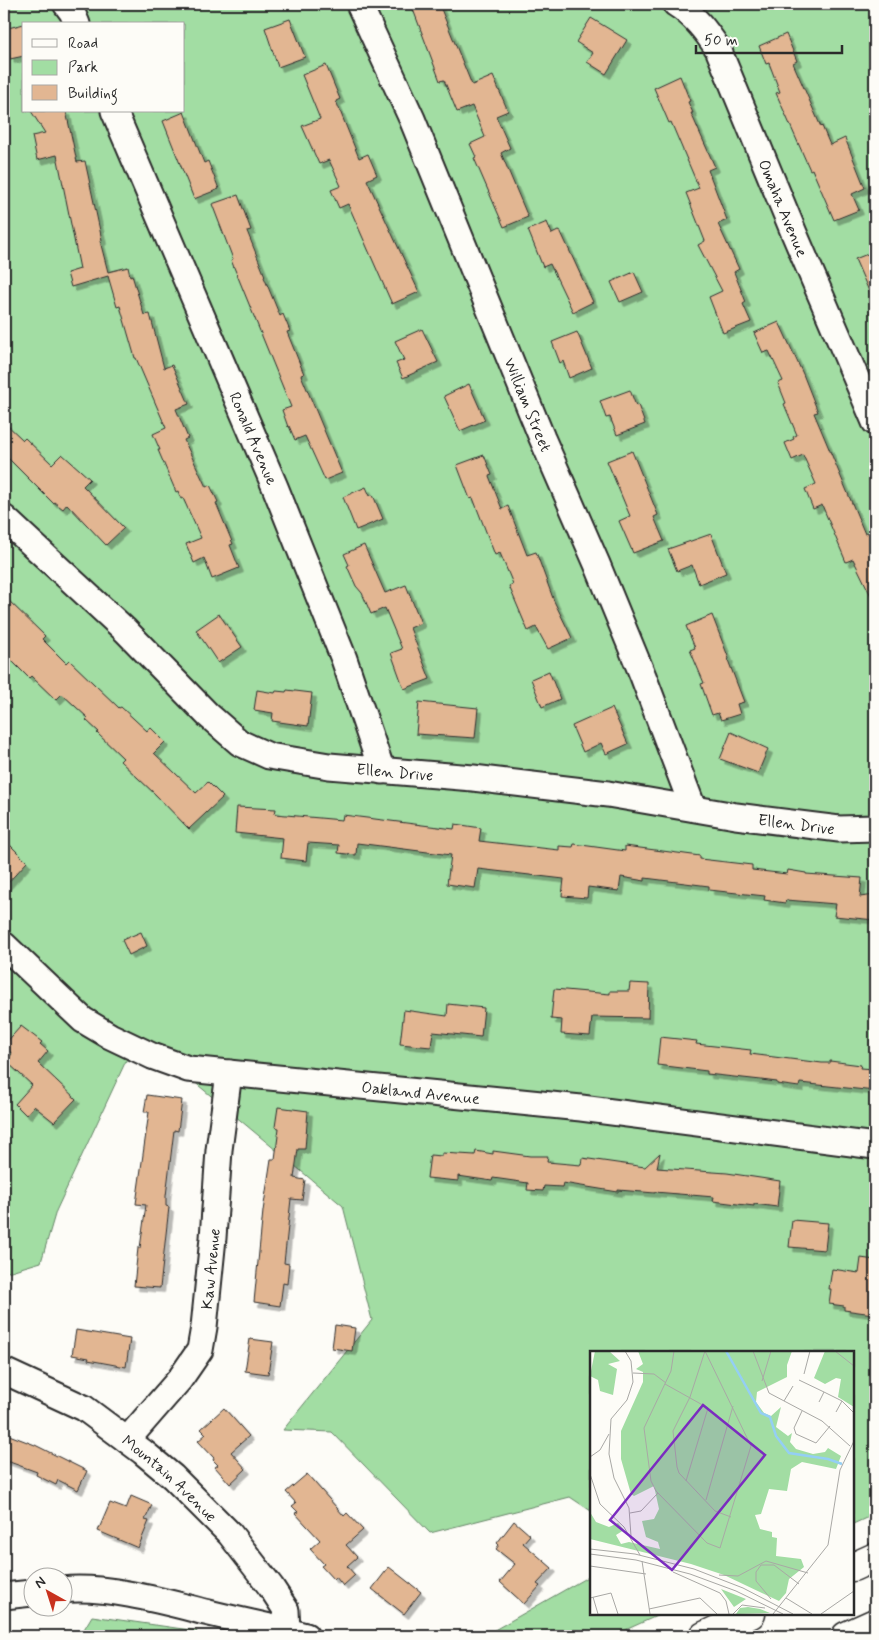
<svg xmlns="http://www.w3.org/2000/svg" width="879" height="1640" viewBox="0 0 879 1640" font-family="Mynerve,sans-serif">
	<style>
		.green { fill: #a2dda3; stroke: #668467; fill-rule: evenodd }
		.building { fill: #e2b692; stroke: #2b2b2b; filter: url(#shadow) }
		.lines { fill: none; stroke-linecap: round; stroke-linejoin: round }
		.minor-casing { stroke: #2b2b2b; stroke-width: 29 }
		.highway-casing { stroke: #2b2b2b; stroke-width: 31 }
		.minor { stroke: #fdfcf7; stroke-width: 25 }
		.highway { stroke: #fdfcf7; stroke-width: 28 }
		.labels { text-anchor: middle; stroke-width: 5; stroke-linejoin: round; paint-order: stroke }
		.street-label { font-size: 16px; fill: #2b2b2b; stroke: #fdfcf7 }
		.inset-river { fill: none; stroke: #94cff4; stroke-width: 2.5 }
		.inset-road { fill: none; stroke: #a9a8a5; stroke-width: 1 }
		.view { fill: #7b2cbf; fill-opacity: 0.15; stroke: #7b2cbf; stroke-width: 2.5 }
		.inset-edge { fill: none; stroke: #2b2b2b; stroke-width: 2.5 }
	</style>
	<defs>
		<filter id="shadow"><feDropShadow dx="4.5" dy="4.5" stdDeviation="0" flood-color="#0004"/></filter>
	</defs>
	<rect width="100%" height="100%" fill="#fdfcf7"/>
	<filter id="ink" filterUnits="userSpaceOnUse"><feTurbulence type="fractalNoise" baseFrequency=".02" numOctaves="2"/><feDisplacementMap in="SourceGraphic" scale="10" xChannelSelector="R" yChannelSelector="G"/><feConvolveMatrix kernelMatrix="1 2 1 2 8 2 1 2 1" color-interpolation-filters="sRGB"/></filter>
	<g filter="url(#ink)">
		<g class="green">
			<path d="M4,4H875V1514L853,1524V1352H592L591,1511L570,1497L430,1533L332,1432L283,1430L372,1320L343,1206L138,1035L56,1211L41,1262L4,1273ZM24,24H184V111H24Z"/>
			<polygon points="591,1575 592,1614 661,1614 612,1636 484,1636"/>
			<polygon points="92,1616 197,1631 194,1636 80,1636"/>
		</g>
		<g class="building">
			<polygon points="411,4 439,4 472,85 493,76 508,111 496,116 510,148 501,153 528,217 504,227 474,158 476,157 470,144 485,137 472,106 457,112 444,80 440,81"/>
			<polygon points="591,18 627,40 606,74 587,62 593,53 576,42"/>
			<polygon points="290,19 305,57 278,67 265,28"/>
			<polygon points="24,24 24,56 10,59 4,29"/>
			<polygon points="786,34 797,61 793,63 821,127 822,126 830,145 845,138 865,188 852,194 859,210 834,220 812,169 810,170 776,93 780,92 769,63 766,64 759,46"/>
			<polygon points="326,65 340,99 336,101 359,158 368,154 377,175 367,180 419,292 392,304 348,204 339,208 331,190 341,186 329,160 319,164 302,126 320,119 302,75"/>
			<polygon points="680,76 690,101 688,102 693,113 691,113 715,167 708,170 727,220 718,224 739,269 734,272 746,302 743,304 751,322 723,333 709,297 722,291 698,245 705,241 686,193 699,188 671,122 669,123 654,88"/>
			<polygon points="31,111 66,111 77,162 85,161 102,240 100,241 108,272 128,267 130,276 132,275 144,315 150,314 164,368 172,365 189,404 176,409 188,438 184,440 206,487 210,485 218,502 216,503 233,544 230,545 239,568 212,579 204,558 194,563 186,544 201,538 183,498 181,499 178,491 176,492 158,450 160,450 153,434 166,428 136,358 135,358 120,306 117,307 108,276 71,287 67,273 80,269 57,155 37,160 32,136 45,133"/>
			<polygon points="184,112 204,163 208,161 219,189 194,199 163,121"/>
			<polygon points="238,195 251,230 247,231 265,276 264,277 280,316 283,314 290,331 287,332 304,374 301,375 342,473 325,480 305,436 295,440 289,426 288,427 282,410 291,407 231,260 233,259 212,204"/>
			<polygon points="547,222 552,234 560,230 593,302 573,312 550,264 543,267 528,230"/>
			<polygon points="875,251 875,305 855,259"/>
			<polygon points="634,272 643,292 620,302 611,282"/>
			<polygon points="779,322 803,374 818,412 814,413 865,534 869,532 875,545 875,604 853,559 846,562 822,505 813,509 805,489 816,484 803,455 792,460 785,443 794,439 793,437 797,435 784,404 786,403 778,383 783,381 769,351 763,353 754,333"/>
			<polygon points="422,329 438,362 403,378 396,363 404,360 395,341"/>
			<polygon points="577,332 592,368 569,378 563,361 560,363 552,342"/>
			<polygon points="469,384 485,420 460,431 444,396"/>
			<polygon points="630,390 636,406 638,405 645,424 617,435 610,417 606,418 600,401"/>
			<polygon points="4,422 23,440 25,438 52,464 62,454 90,479 83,486 124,528 106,545 67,504 63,509 54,502 53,503 4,454"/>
			<polygon points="632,451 658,515 654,517 664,541 633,553 619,521 630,516 607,461"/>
			<polygon points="484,455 492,475 489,476 502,509 508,506 527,555 536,552 554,601 572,638 548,649 536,627 528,631 509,586 513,584 500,553 495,555 473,498 470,499 457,465"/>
			<polygon points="366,487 370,496 373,495 383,519 356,530 343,497"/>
			<polygon points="711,534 726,573 699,584 692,565 677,571 668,549"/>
			<polygon points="364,545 385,593 406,585 421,623 410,628 430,679 404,689 391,653 402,649 385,608 371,614 362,593 356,586 347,566 349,565 344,554"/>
			<polygon points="4,596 45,636 42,639 66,663 69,660 119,708 121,707 147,731 150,727 165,742 154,753 196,793 208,782 223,797 189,829 155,794 120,761 123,758 97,733 99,732 86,720 88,718 62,694 56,700 31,676 29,678 4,653"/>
			<polygon points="219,614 242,647 218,663 196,630"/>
			<polygon points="712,615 729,659 728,660 744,702 737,704 740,714 721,720 718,713 712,715 701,684 704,683 690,650 695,648 686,626"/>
			<polygon points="549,671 560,699 542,707 531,679"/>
			<polygon points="257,690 275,693 276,691 286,692 287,690 312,693 308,726 272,721 273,713 254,710"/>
			<polygon points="419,702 478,708 475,738 416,734"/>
			<polygon points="612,708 628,744 606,754 601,743 583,752 572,726"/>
			<polygon points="731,732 768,749 758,773 720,759"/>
			<polygon points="237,807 276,809 275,814 342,820 343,815 454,829 455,824 481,828 479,841 559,850 559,846 573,847 574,844 625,851 625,846 700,856 700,859 752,865 752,870 787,874 788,870 806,873 806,874 862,878 860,897 875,895 875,920 834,916 836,904 786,900 785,903 764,900 765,896 709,890 709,886 645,878 645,881 621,877 619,891 588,887 587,898 562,896 564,879 478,869 475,888 447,884 451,855 357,843 356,855 338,853 339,845 308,843 306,861 281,858 283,838 235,833"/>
			<polygon points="4,839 27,862 4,887"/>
			<polygon points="141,932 147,946 129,955 122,940"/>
			<polygon points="630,983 649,984 648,1018 592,1017 590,1036 561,1034 562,1020 551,1019 554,989 610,994 610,991 629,991"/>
			<polygon points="448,1004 484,1008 481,1037 433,1032 431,1047 400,1044 404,1010 447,1016"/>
			<polygon points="21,1026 42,1042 40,1044 48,1051 38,1063 76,1099 54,1122 34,1106 26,1115 15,1104 32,1085 6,1061 12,1054 4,1045"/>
			<polygon points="660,1037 697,1041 696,1044 751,1050 750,1054 822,1063 830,1063 830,1061 861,1065 860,1068 875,1069 875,1091 800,1083 799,1087 777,1084 777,1082 761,1080 707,1074 707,1071 657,1065"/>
			<polygon points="147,1095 182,1100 178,1131 174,1130 166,1196 166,1206 169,1207 160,1288 134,1286 138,1248 140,1248 146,1205 136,1204 149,1112 144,1112"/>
			<polygon points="278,1107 308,1111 305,1149 298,1149 294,1178 305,1180 302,1200 291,1199 284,1263 289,1264 287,1284 283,1283 280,1306 254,1302 263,1211 271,1159 275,1159 279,1128 275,1127"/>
			<polygon points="476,1151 493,1154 493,1151 530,1156 548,1156 547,1162 581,1165 582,1158 645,1167 660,1153 657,1168 727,1173 780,1181 777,1207 754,1204 754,1206 713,1201 714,1197 655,1192 655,1193 618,1190 618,1192 563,1183 562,1187 544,1186 543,1191 527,1190 528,1183 493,1178 492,1181 458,1176 458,1181 427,1178 430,1155 442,1156 442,1153 475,1155"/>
			<polygon points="792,1220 828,1223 825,1250 789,1247"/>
			<polygon points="861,1258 875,1260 875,1301 873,1314 844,1310 844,1306 829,1304 831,1289 829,1289 832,1269 859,1273"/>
			<polygon points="335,1325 355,1328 352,1351 332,1348"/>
			<polygon points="76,1330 130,1339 126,1367 88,1360 89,1358 72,1355"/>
			<polygon points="250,1339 273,1342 268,1374 245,1371"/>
			<polygon points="224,1408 249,1436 231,1452 246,1469 230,1484 215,1467 218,1465 213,1460 214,1458 198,1441 206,1434 201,1429"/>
			<polygon points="4,1433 35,1445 87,1471 78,1490 58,1480 56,1485 36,1475 37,1472 4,1460"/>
			<polygon points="307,1474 344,1516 347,1513 363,1530 346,1545 357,1557 347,1566 355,1575 343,1586 336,1577 334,1580 321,1566 324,1564 310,1549 320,1540 295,1513 298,1512 292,1506 296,1503 286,1492"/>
			<polygon points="131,1496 152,1505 145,1520 149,1521 138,1548 98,1531 110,1503 126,1509"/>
			<polygon points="514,1521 530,1535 523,1543 552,1568 537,1584 540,1586 524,1604 500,1582 515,1564 496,1549 499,1545 497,1543"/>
			<polygon points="389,1567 421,1592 404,1614 372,1589"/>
		</g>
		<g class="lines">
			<g class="minor-casing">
				<g id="minor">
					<polyline points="66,4 72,12 77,24"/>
					<path id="s1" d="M359,4L412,119L542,438L597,564L643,676L693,808"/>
					<path id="s2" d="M676,4C694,15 706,31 718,49L794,233L875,422"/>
					<path id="s3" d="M114,111L275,487L344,659L382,771"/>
					<path id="s4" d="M4,518L125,630L208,715L240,743L269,756L329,766L473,778L608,794L736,816L839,829L875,828"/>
					<path id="s5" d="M4,945L83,1020L110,1036L152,1056L188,1069L581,1108L875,1146"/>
					<path id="s6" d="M4,1371L84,1408L143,1452L173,1477L230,1534L271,1587L286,1610L287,1631"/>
					<path id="s7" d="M127,1440L180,1379L200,1350L204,1327L213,1238L219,1150L229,1073"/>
					<path d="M62,1590C106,1585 166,1602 209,1613C241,1621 274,1627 306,1636"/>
					<polyline points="4,1596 32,1593"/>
				</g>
			</g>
			<g class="highway-casing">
				<g id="highway">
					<polyline points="853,1567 875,1557"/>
					<polyline points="704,1636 751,1614"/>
					<polyline points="846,1636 875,1623"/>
				</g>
			</g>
			<use href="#minor" class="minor"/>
			<use href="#highway" class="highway"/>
		</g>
	</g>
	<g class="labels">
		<g class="street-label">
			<text dy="6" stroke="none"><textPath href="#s2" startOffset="234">Omaha Avenue</textPath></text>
			<text dy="6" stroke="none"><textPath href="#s1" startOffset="435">William Street</textPath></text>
			<text dy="6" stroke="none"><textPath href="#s3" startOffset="356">Ronald Avenue</textPath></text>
			<text dy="6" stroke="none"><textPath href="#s4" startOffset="485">Ellen Drive</textPath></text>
			<text dy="6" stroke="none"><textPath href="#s4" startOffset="890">Ellen Drive</textPath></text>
			<text dy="6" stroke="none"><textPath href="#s5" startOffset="459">Oakland Avenue</textPath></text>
			<text dy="6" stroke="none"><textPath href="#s7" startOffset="198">Kaw Avenue</textPath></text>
			<text dy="6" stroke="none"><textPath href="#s6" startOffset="199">Mountain Avenue</textPath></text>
		</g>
	</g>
	<g transform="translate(590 1351)">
		<rect width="264" height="264" fill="#fdfcf7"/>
		<path d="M5,0H19L30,10L18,13L27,18L23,44L10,40L8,29L0,25ZM48,0H202L197,14V26L167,41L166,51L174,62L181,65L191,56L186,76L198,85L202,82L200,91L206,98L223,103L235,101L238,97L251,105L246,118L212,111L201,118L197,140L179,138L171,163L165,164L170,178L182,181V186L187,187L186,205L211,208L214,216L199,228L196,242L189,250L134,224L101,213L0,188V161L6,171L19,176L28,172L34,179L26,184L31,193L39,191L70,198L68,191L56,186L52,170L64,168L69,158L64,135L44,145L41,143L31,108V80L53,31V21L46,18L53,13ZM235,0H264V56L248,46L251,28L246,27L235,33L224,27ZM131,238L156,248L144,256ZM158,256L170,258L180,262L146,263L150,257Z" fill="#a2dda3"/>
		<path class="inset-river" d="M136,0L171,62L180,66L186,85L199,102L238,108L252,113"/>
		<path class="inset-road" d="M35,0L41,10L43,31L37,49L21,68L19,103L24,127L39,157L41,185M84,0L81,20L54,77L61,130L66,140L117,192L130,197L161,95L115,0M115,0L100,46L83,80L87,116L89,122L125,160L141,166M163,0L179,42L232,70L260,95M245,0L264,15M43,22L64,23L76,32M214,23L220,0M209,29L234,41M172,30L181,0M75,33L118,57L96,130M194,50L203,35M229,51L234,41L252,50M212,60L204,77L206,83L226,92L240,75M246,61L252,50L264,62M0,106L10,99L19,83M0,123L10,153L34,176L50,204M116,149L143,55M40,162L51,160L68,142M0,198L45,203L104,218L153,237L203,263M0,203L46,209L100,223L146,240L193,263M52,210L60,263M0,215L56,223M83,221L130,242L136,250L139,263M129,224L148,225L176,210L218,222M3,246L8,263M0,247L21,242L28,263M196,247L222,263M181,248L166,230V221L171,214H184L209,233M59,258L110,247L127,263M143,263L152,254L175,257M183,263L238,194L250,119L264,90M231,263L264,240"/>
		<path class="view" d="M113,54L175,104L82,219L20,169Z"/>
		<rect width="264" height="264" class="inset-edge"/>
	</g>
	<rect width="879" height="1640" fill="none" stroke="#fdfcf7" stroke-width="20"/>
	<rect x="10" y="10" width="859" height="1620" fill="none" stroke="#2b2b2b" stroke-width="2" filter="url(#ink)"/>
	<rect x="22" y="22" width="162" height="90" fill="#fdfcf7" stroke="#a9a8a5"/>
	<rect x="32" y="39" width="25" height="8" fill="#fdfcf7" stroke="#a9a8a5"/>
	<text x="68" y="48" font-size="15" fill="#2b2b2b">Road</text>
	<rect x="32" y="60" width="25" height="15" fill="#a2dda3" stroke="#a9a8a5"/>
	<text x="68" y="72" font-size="15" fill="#2b2b2b">Park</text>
	<rect x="32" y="85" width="25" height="15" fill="#e2b692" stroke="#a9a8a5"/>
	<text x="68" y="98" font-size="15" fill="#2b2b2b">Building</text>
	<g transform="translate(48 1592) rotate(321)"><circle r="24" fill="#fdfcf7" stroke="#a9a8a5"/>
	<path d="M0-4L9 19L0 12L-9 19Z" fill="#c8321e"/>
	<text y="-8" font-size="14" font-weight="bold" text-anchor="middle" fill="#2b2b2b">N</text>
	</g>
	<path d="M696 45v8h146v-8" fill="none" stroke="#2b2b2b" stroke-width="2.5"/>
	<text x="704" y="45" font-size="15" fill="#2b2b2b" stroke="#fdfcf7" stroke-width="4" paint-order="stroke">50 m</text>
</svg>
